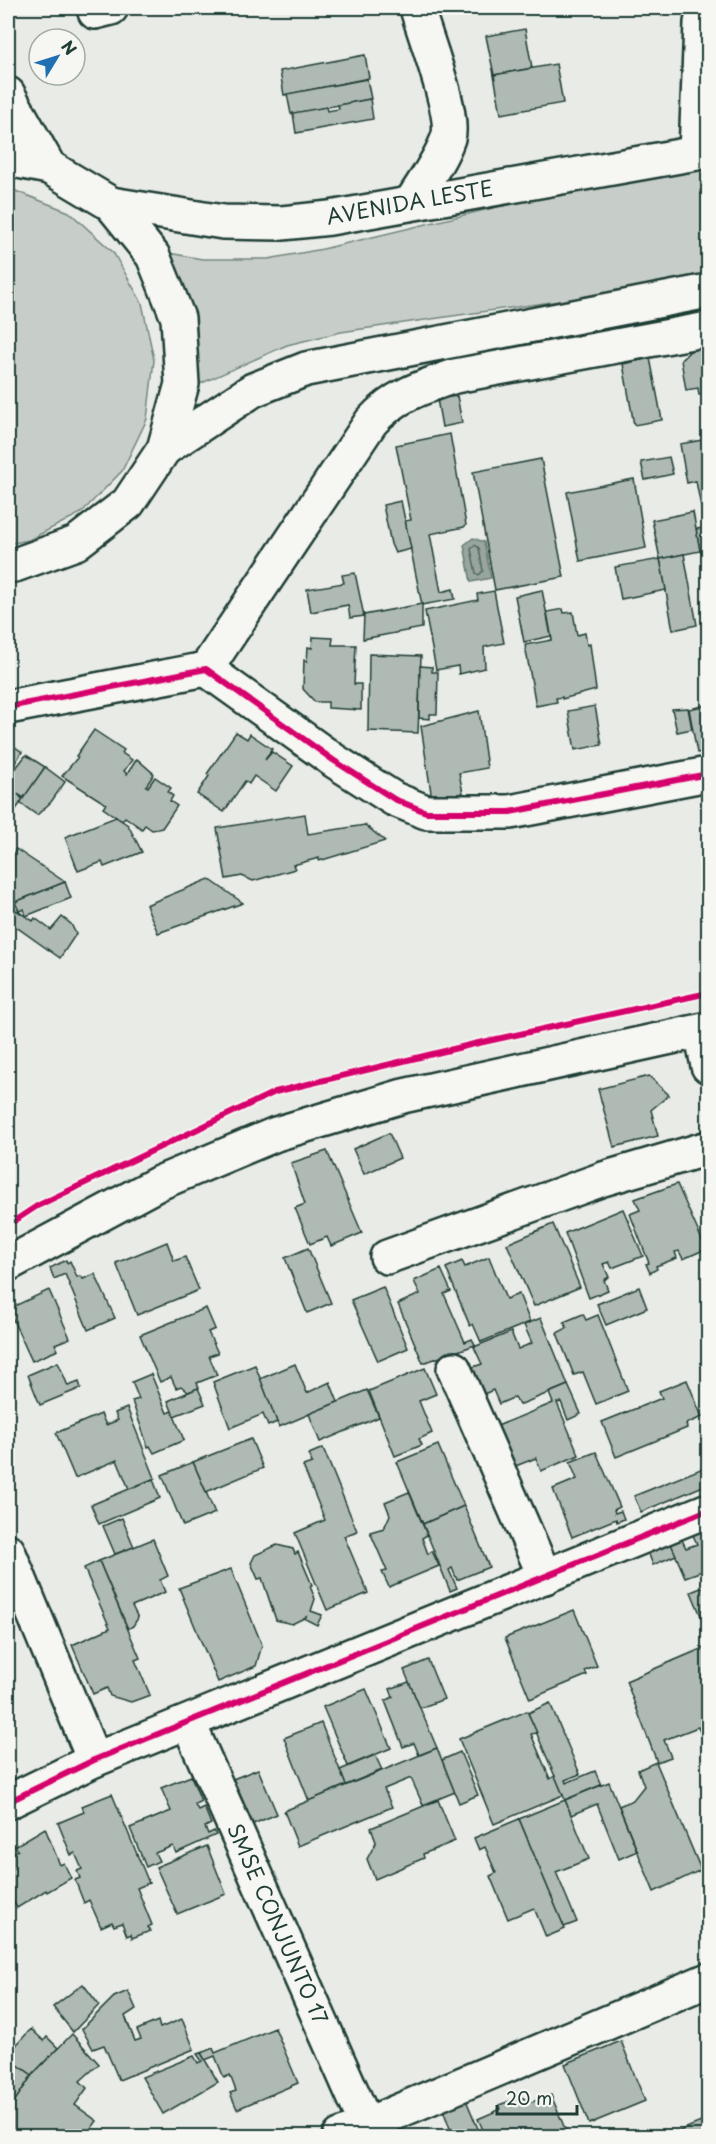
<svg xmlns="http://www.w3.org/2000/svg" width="716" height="2144" viewBox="0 0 716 2144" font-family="'Playpen Sans',sans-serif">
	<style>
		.green { fill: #c7cec9; stroke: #73867e; stroke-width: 1.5 }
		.water { fill: #99a6a0; stroke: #687c75; stroke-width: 1.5 }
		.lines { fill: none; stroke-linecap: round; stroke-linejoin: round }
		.shore { stroke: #50675f; stroke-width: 1.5 }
		.building { fill: #b0bab5; stroke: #1f3d34; stroke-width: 1.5 }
		.minor-casing { stroke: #1f3d34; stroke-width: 38 }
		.major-casing { stroke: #1f3d34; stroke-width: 38 }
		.minor { stroke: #f6f6f2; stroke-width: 33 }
		.major { stroke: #f6f6f2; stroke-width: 33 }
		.cycleway-casing { stroke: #f6f6f2; stroke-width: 10 }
		.cycleway { stroke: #d6006c; stroke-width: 6 }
		.labels { text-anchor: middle; stroke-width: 6; stroke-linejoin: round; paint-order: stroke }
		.street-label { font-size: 21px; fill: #1f3d34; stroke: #f6f6f2 }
	</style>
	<rect width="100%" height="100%" fill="#e9ebe7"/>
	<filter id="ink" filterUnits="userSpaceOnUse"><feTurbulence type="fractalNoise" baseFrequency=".0167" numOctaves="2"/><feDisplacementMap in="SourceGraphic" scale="12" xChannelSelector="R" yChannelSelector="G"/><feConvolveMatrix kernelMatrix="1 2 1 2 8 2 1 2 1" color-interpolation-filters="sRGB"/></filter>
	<g filter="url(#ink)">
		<g class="green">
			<polygon points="708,162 708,276 663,286 341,332 287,345 191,388 163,252 202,259 268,259 323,249 643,172"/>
			<polygon points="8,188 69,212 113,252 142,303 154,360 147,419 122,471 81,513 29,540 8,544"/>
		</g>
		<polygon class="water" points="473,538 484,542 491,578 471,582 464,545"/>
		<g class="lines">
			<polygon class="shore" points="475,545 479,548 483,571 479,575 476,573 471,549"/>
		</g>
		<g class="building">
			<polygon points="525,29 532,68 494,75 486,36"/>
			<polygon points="365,55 369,78 284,95 280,71"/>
			<polygon points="556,64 563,103 501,114 494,75"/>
			<polygon points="367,79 371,99 291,114 287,94"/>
			<polygon points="370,99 373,119 296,133 293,113 326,107 327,111 339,109 338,105"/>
			<polygon points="704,348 708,369 708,394 699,395 698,388 686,390 681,360 691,350"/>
			<polygon points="650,358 662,420 634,425 623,364"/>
			<polygon points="457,396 462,423 442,427 437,399"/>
			<polygon points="450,434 466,525 464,527 430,534 441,592 453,589 455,599 422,605 405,521 411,520 396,445"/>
			<polygon points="708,439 708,550 700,551 696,529 705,528 696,481 687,483 680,444"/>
			<polygon points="669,457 673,474 645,480 641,462"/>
			<polygon points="541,459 564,577 495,590 473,472"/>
			<polygon points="634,479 646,548 580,561 567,492"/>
			<polygon points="401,501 411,549 395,553 391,544 383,505"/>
			<polygon points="693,512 700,551 660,559 652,520"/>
			<polygon points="684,554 697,625 673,630 660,559"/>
			<polygon points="660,559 666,590 621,599 615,567"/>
			<polygon points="355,573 364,616 350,618 348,605 311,612 307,589 344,583 342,575"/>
			<polygon points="542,590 551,636 524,642 515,596"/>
			<polygon points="494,591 504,643 484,647 485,668 459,674 458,666 436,670 425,611 478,600 477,594"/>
			<polygon points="422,604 422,628 363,639 364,615"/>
			<polygon points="563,609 564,613 573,612 577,635 585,633 587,645 590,644 596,690 562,699 562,697 556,698 557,702 536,706 525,645 552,640 547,612"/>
			<polygon points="313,637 333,638 332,645 356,645 354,684 361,684 361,710 328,708 328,702 315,702 303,689 304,660 307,661 308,647 312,648"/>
			<polygon points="369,654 421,656 418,733 368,731"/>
			<polygon points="420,666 432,667 432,672 438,672 437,714 430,714 430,719 419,718"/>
			<polygon points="707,705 708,743 704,744 703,752 697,753 689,709"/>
			<polygon points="595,706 602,745 575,750 568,711"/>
			<polygon points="688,708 692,729 677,732 672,709"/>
			<polygon points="479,711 487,768 459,773 463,793 432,799 421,726"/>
			<polygon points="94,730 124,750 122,753 132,760 124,771 127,774 137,759 154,774 146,786 148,787 155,777 171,788 168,792 173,796 170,801 177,806 162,828 152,830 145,825 142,829 125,817 122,821 103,808 106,804 62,776 78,757 76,756"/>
			<polygon points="236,732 247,739 250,734 272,749 265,760 272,752 293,766 276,791 254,776 249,784 245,781 224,812 197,794 209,776 207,774"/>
			<polygon points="8,742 22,752 13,766 16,768 26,755 45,767 24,798 18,794 23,800 13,813 10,810 12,816 8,813"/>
			<polygon points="45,767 65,782 51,802 37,815 20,803"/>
			<polygon points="305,814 308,834 365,825 385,841 319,861 319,858 293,865 295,869 253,881 242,876 226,879 217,828"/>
			<polygon points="116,817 128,825 142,852 104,867 102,862 78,871 65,837"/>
			<polygon points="16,849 65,882 8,905 8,862"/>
			<polygon points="209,879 243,903 158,933 146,905"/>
			<polygon points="65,882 71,898 26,916 24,909 19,911 15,902"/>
			<polygon points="8,905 33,921 35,918 51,930 62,917 71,924 76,934 60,958 8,921"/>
			<polygon points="649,1076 669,1095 651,1110 658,1136 614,1147 598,1089"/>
			<polygon points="389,1133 400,1158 364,1174 353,1149"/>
			<polygon points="327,1151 362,1233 331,1246 327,1237 310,1244 295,1208 305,1204 291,1163"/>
			<polygon points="677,1184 706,1249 683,1259 679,1251 675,1252 677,1258 656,1266 657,1269 650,1273 646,1264 649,1263 630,1214 640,1210 635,1199"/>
			<polygon points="623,1209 643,1256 612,1268 609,1262 603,1264 609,1277 604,1280 608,1290 589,1298 565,1233"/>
			<polygon points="553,1224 580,1287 534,1306 507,1244"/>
			<polygon points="167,1242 174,1261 185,1257 199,1290 137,1315 116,1263"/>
			<polygon points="308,1248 331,1303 307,1313 285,1258"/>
			<polygon points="489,1257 506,1299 519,1294 530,1322 481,1342 473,1324 470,1326 446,1268 462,1261 465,1267"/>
			<polygon points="66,1260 67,1263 70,1261 77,1277 81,1276 83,1279 95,1274 115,1318 88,1330 65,1274 54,1279 50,1268"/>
			<polygon points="441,1269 451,1291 444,1294 465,1342 472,1339 475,1345 423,1363 398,1304 420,1294 414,1281"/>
			<polygon points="383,1287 408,1348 378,1361 351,1300"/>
			<polygon points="639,1287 647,1308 606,1325 597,1304"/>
			<polygon points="49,1290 70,1338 55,1344 58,1350 32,1361 8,1309"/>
			<polygon points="206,1308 215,1329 208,1332 218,1353 209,1356 217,1375 197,1383 199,1388 188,1392 181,1386 176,1388 171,1377 160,1382 140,1335"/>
			<polygon points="583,1314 586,1320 598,1315 628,1391 596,1404 583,1372 574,1375 557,1333 567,1328 564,1322"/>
			<polygon points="541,1318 568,1385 519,1405 515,1397 499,1404 493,1390 484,1394 473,1367 482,1364 474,1347 511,1332 518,1349 532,1343 524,1325"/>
			<polygon points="58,1362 68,1386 79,1382 81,1388 40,1405 28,1375"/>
			<polygon points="295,1364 307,1393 330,1382 338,1402 279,1427 260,1379"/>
			<polygon points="255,1365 277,1422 268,1426 263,1414 230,1428 213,1382"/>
			<polygon points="425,1368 436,1394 419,1401 432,1433 419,1439 422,1445 395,1456 369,1391"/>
			<polygon points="151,1374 167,1413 172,1411 184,1440 154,1453 150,1446 148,1447 132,1401 139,1399 132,1382"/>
			<polygon points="687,1380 702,1417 686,1424 687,1428 616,1457 602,1422 662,1398 659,1391"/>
			<polygon points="568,1385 581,1414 568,1420 561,1402 557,1403 579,1455 541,1471 536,1458 513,1467 495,1427 553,1403 549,1393"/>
			<polygon points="198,1388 205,1404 174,1416 168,1401"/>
			<polygon points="367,1390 379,1417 320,1442 309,1414"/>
			<polygon points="127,1408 155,1478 129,1489 117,1460 75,1478 56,1433 101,1414 106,1425 118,1420 115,1413"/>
			<polygon points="251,1439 263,1468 206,1492 193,1462"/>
			<polygon points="438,1445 464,1506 423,1524 397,1462"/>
			<polygon points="323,1448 357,1531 344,1536 368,1593 327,1610 295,1533 325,1520 303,1466 312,1463 309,1454"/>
			<polygon points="596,1452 620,1507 614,1510 615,1513 621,1511 624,1519 617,1522 616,1519 572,1537 553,1489 577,1479 570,1462"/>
			<polygon points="193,1462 215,1513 183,1526 162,1475"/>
			<polygon points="708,1466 708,1484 641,1512 634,1496"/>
			<polygon points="153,1479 160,1498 99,1524 91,1505"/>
			<polygon points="409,1492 427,1535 422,1538 428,1554 432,1551 439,1566 389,1587 382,1572 387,1571 370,1532 384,1528 390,1515 385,1502"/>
			<polygon points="464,1506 489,1567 457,1580 452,1568 449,1570 457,1588 450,1591 423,1524"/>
			<polygon points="122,1518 134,1547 115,1554 103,1526"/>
			<polygon points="708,1526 708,1569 685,1577 670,1542 681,1538 686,1548 697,1544 692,1533"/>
			<polygon points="153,1539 168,1576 160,1580 165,1592 132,1606 138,1618 133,1626 128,1629 99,1561"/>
			<polygon points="670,1542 676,1555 653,1565 648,1552"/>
			<polygon points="277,1545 293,1549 295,1554 298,1552 312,1585 310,1586 315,1599 311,1611 322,1615 317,1625 305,1619 306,1617 292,1624 276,1620 262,1578 258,1579 251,1563 255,1555"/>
			<polygon points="99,1561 140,1658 135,1660 150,1695 131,1702 110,1696 107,1688 93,1694 72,1645 110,1628 84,1568"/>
			<polygon points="231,1569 262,1645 256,1666 218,1682 179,1588"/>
			<polygon points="708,1585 708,1627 706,1628 691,1592"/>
			<polygon points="574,1610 597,1666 585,1671 587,1675 530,1699 505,1638"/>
			<polygon points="708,1646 708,1741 704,1742 698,1727 664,1740 671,1757 657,1762 626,1681"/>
			<polygon points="428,1660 444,1699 420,1708 404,1670"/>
			<polygon points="409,1682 437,1748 419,1755 414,1743 403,1747 385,1701 393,1697 390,1689"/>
			<polygon points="366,1689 391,1748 348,1766 323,1707"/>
			<polygon points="550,1703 580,1774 565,1780 566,1783 595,1771 601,1785 565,1800 528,1713"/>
			<polygon points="527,1711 537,1733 531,1734 550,1779 555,1776 563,1795 494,1824 459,1739"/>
			<polygon points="321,1723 346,1785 309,1801 284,1738"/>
			<polygon points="708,1741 708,1757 707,1757 701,1744"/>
			<polygon points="437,1748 455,1792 423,1805 411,1778 384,1789 392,1807 298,1846 284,1811"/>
			<polygon points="460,1752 478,1795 459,1803 442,1760"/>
			<polygon points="375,1755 382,1770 346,1785 340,1770"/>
			<polygon points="656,1762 701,1870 654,1892 619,1806 633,1800 644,1786 638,1770"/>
			<polygon points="258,1769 277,1814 253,1824 233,1779"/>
			<polygon points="191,1776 201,1801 195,1804 198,1810 204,1807 211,1824 205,1827 208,1834 214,1831 216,1835 176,1853 173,1846 155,1853 159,1861 146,1867 130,1828 171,1811 161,1788"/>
			<polygon points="609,1782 637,1851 619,1859 597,1804 571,1815 565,1800"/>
			<polygon points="112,1794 149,1883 137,1888 152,1925 148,1927 150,1931 132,1938 131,1934 127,1936 122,1923 114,1926 112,1922 101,1927 89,1900 84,1903 75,1880 80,1878 77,1871 82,1869 75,1853 71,1855 58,1823 84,1812 82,1806"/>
			<polygon points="438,1800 455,1841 423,1854 424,1858 375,1879 367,1859 376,1842 371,1828"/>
			<polygon points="565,1800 589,1859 556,1872 577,1922 564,1927 519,1819"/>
			<polygon points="519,1819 565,1929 546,1937 534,1908 508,1919 490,1876 496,1873 485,1847 479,1850 474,1838"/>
			<polygon points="45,1828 60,1865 64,1863 71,1878 47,1892 46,1890 17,1908 8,1893 8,1857 18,1850 15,1846"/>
			<polygon points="207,1846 226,1894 177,1914 156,1867"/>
			<polygon points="83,1984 99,2005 73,2032 53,2007"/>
			<polygon points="128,1991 136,2009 125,2016 135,2041 141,2039 137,2030 158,2021 160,2028 182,2019 194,2049 119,2080 104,2045 93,2049 82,2029 114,1997"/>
			<polygon points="275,2028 298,2083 237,2109 230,2093 236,2091 230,2075 224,2078 215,2056 205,2060 201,2053 213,2048 215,2053"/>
			<polygon points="31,2029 44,2041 47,2037 58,2048 32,2075 8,2058 8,2054"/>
			<polygon points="72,2034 99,2064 80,2081 87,2088 75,2105 97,2121 86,2136 8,2136 8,2111 32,2075"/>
			<polygon points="621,2041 645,2101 589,2124 565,2064"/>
			<polygon points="201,2053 218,2082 163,2114 142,2077 194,2056 198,2063 202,2061 197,2054"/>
			<polygon points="8,2058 32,2075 8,2111"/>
			<polygon points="551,2095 568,2136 486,2136 478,2119 501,2109 499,2105 521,2097 532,2102"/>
			<polygon points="466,2100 479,2131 466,2136 453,2136 443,2110"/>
			<polygon points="708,2119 708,2136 673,2136 672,2134"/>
		</g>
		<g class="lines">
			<g class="minor-casing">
				<g id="minor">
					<polyline points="95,12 111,8"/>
					<polyline points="696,153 701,23 706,8"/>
					<path d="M411,203C423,183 440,161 448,138C456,114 424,35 417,8"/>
					<path d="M206,669L371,422C394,396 422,387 455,376L708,329"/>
					<polyline points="8,707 206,669 333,760 394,799 426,812 510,812 708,774"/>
					<polyline points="701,1031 708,1066"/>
					<polyline points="387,1257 603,1179 708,1148"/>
					<polyline points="8,1264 159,1183 276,1134 403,1096 708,1029"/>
					<polyline points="454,1369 545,1577"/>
					<polyline points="8,1551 94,1760"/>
					<polyline points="189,1724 366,2124"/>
					<polyline points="8,1802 94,1760 708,1510"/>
					<polyline points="340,2136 708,1980"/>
				</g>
			</g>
			<g class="major-casing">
				<g id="major">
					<polyline points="8,94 49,167"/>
					<polyline points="8,159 49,167 111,204 153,256 178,318 182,384 164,449 128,503 76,543 15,565 8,565"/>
					<polyline points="111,204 223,222 282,223 330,218 708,151"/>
					<polyline points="164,449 253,390 306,369 708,291"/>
				</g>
			</g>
			<use href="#minor" class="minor"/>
			<use href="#major" class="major"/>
			<g class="cycleway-casing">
				<g id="cycleway">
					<polyline points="8,707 206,669 333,760 394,799 426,812 510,812 708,774"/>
					<polyline points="8,1225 37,1206 275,1092 474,1044 708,993"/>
					<polyline points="8,1802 94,1760 708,1510"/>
				</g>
			</g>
			<use href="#cycleway" class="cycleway"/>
		</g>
	</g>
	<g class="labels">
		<g class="street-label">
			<text transform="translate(410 203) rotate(-10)" y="7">AVENIDA LESTE</text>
			<text transform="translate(277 1924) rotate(66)" y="7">SMSE CONJUNTO 17</text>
		</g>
	</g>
	<rect width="716" height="2144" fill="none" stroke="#f6f6f2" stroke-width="30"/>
	<rect x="15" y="15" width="686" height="2114" fill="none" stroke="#1f3d34" stroke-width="2" filter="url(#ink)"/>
	<g transform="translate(57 57) rotate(52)"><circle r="28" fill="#f6f6f2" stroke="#a0aca6" stroke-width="1.5"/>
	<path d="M0-4.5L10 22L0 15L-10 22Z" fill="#1f6fb2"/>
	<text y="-9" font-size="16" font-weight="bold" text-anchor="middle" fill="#1f3d34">N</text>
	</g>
	<path d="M497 2105v9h80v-9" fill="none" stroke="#1f3d34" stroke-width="3"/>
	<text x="506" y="2105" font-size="18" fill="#1f3d34" stroke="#f6f6f2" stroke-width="4.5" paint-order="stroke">20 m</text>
</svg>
